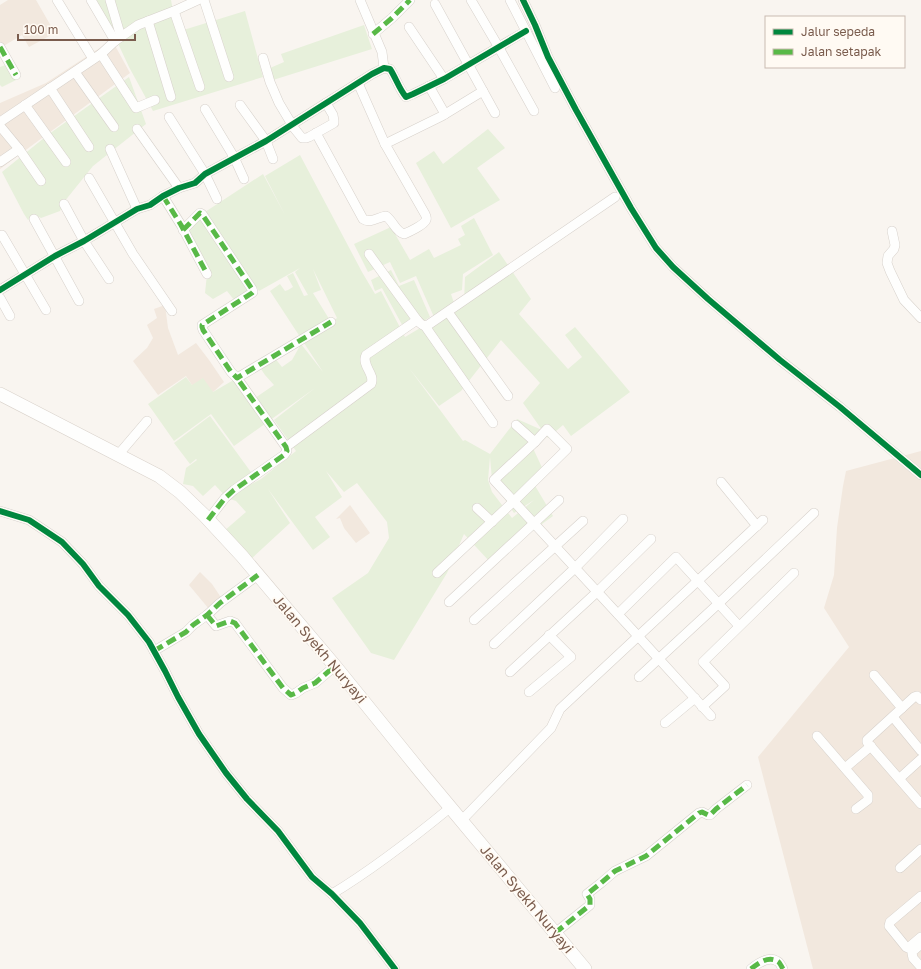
<svg xmlns="http://www.w3.org/2000/svg" width="921" height="969" viewBox="0 0 921 969" font-family="'Golos Text',sans-serif">
	<style>
		.residential { fill: #f2e8de }
		.green { fill: #e7f0db; fill-rule: evenodd }
		.lines { fill: none; stroke-linecap: round; stroke-linejoin: round }
		.minor-casing { stroke: #d7d1cb; stroke-width: 10 }
		.secondary-casing { stroke: #d9d2cb; stroke-width: 14 }
		.minor { stroke: #fefefd; stroke-width: 9 }
		.secondary { stroke: #fefefd; stroke-width: 13 }
		.quiet { stroke: #58b947; stroke-width: 5; stroke-dasharray: 10 5; stroke-linecap: butt }
		.cycleway-casing { stroke: #fffaf3; stroke-width: 8 }
		.cycleway { stroke: #00873e; stroke-width: 6 }
		.labels { text-anchor: middle; stroke-width: 3.5; stroke-linejoin: round; paint-order: stroke }
		.street-label { font-size: 14px; fill: #7a5c4d; stroke: #fffaf3 }
	</style>
	<rect width="100%" height="100%" fill="#f9f5f0"/>
	<g class="residential">
		<polygon points="8,0 36,0 55,33 29,47 22,35 0,48 0,5"/>
		<polygon points="112,40 130,73 0,169 0,103 46,83"/>
		<polygon points="165,305 168,328 178,355 196,343 209,360 224,382 213,392 192,385 186,376 158,395 133,361 147,348 153,338 147,325 157,318 154,309"/>
		<polygon points="921,451 921,969 813,969 758,757 849,647 824,608 834,575 837,528 843,486 846,471"/>
		<polygon points="350,505 370,533 356,543 344,528 340,518 336,519"/>
		<polygon points="200,572 212,584 222,599 209,609 189,585"/>
	</g>
	<g class="green">
		<polygon points="94,0 171,0 177,32 245,11 263,77 153,111 129,67 107,20"/>
		<polygon points="364,25 372,49 273,80 270,68 284,62 281,54"/>
		<polygon points="8,64 18,79 2,87 0,85 0,67"/>
		<polygon points="129,77 146,124 93,166 64,202 60,211 41,218 35,215 28,220 24,214 2,172 49,134"/>
		<polygon points="488,129 505,148 477,168 500,200 451,228 416,163 434,151 443,164"/>
		<path d="M300,155L362,272L375,294L381,291L405,337L464,302L465,277L499,252L531,299L519,314L568,369L582,357L565,335L575,327L630,392L571,436L563,425L548,438L542,431L531,444L546,476L534,484L553,516L490,562L464,534L447,573L394,660L371,653L332,598L368,573L389,538L387,522L357,483L344,492L326,471L342,497L315,517L330,537L313,550L268,489L290,523L249,561L224,531L246,512L236,501L227,498L215,485L203,496L193,486L183,484L186,468L197,460L196,459L190,464L174,443L210,416L256,479L246,487L261,479L296,451L274,420L315,388L234,446L211,414L174,441L148,404L186,377L192,385L203,378L213,392L237,378L255,398L274,385L265,375L259,366L274,357L282,367L292,360L301,344L323,372L270,291L280,284L285,291L288,290L293,287L287,276L293,273L304,296L308,295L295,272L300,268L259,291L205,212L263,174L285,215L265,176ZM313,269L337,318L331,322L313,293L321,290ZM501,340L540,383L523,403L542,430L517,419L490,454L465,440L463,441L409,368L439,406L461,391ZM490,457L492,480L514,513L534,500L512,518L492,492L488,480Z"/>
		<polygon points="200,215 251,291 235,301 227,291 213,299 205,293 207,274 186,231"/>
		<polygon points="474,218 493,255 463,274 462,290 451,294 455,306 434,317 416,276 400,283 390,262 368,272 354,244 391,227 410,260 429,249 434,258 461,245 458,239 465,235 461,226"/>
		<polygon points="391,270 399,286 414,280 430,317 406,332 382,288 375,291 371,280"/>
	</g>
	<g class="lines">
		<g class="minor-casing">
			<g id="minor">
				<polyline points="57,0 93,59"/>
				<polyline points="91,0 115,41"/>
				<polyline points="110,0 121,37"/>
				<polyline points="204,0 229,77"/>
				<polyline points="360,0 382,52 384,68"/>
				<polyline points="471,0 498,46 534,111"/>
				<polyline points="510,0 555,88"/>
				<polyline points="523,0 535,25 548,57 576,110 631,208 656,248 673,267 708,299 780,360 840,407 921,475"/>
				<polyline points="435,4 495,113"/>
				<polyline points="174,11 200,87"/>
				<polyline points="148,21 171,97"/>
				<polyline points="409,27 444,79"/>
				<polyline points="373,34 392,18 410,0"/>
				<polyline points="0,47 16,75"/>
				<polyline points="101,54 136,108 155,100"/>
				<polyline points="263,58 270,82 279,103 294,128 302,138 306,138 309,137 334,123 334,121 333,115 326,103"/>
				<polyline points="75,72 114,127"/>
				<polyline points="429,86 445,114"/>
				<polyline points="50,88 89,147"/>
				<polyline points="25,105 66,162"/>
				<polyline points="240,105 266,141 273,159"/>
				<polyline points="205,109 234,157 244,179"/>
				<polyline points="169,117 205,174 217,199"/>
				<polyline points="0,122 101,54 115,41 138,25 174,11 198,0"/>
				<polyline points="0,126 19,149 41,181"/>
				<polyline points="137,129 179,188"/>
				<path d="M316,133L363,219C370,224 378,217 386,216C393,221 396,232 404,234C409,232 424,225 426,220C427,218 426,216 425,214L385,144L358,83"/>
				<polyline points="385,144 442,116 483,91"/>
				<polyline points="110,149 137,209"/>
				<polyline points="0,162 19,149"/>
				<polyline points="89,178 133,254 172,311"/>
				<polyline points="163,196 181,225 207,274"/>
				<polyline points="64,204 84,241 109,279"/>
				<polyline points="34,219 79,301"/>
				<polyline points="183,230 200,213 202,214 252,289 253,292 252,293 202,325 202,327 203,330 231,372 237,378 331,322"/>
				<polyline points="892,231 895,245 894,249 888,256 887,263 890,271 904,300 921,318"/>
				<polyline points="2,235 46,310"/>
				<path d="M369,254L417,320C421,324 423,327 428,325L615,197"/>
				<path d="M0,290L55,256L84,241L137,209L150,205L163,196L179,188L195,183L205,174L266,141L372,74L384,68L390,69C396,78 399,89 406,97L413,94L444,79L526,31"/>
				<polyline points="0,298 10,316"/>
				<polyline points="448,312 508,396"/>
				<polyline points="425,326 493,423"/>
				<polyline points="516,425 535,442 494,480 638,636 711,716"/>
				<path d="M286,447L371,384C376,374 361,366 366,355L417,320"/>
				<polyline points="118,455 147,421"/>
				<polyline points="721,482 757,526"/>
				<polyline points="477,508 492,522"/>
				<polyline points="0,511 29,520 62,542 83,564 99,586 128,615 149,642 165,671 178,697 199,734 226,773 247,799 278,831 312,877 332,894 360,923 395,969"/>
				<polyline points="208,520 225,498 234,490 284,455 287,451 286,447 237,378"/>
				<polyline points="437,573 514,501 567,449 547,429 535,442"/>
				<polyline points="449,602 559,500"/>
				<polyline points="618,614 676,557 739,626"/>
				<polyline points="207,615 216,626 230,621 235,623 283,688 291,695 296,693 303,688 315,683 335,666"/>
				<polyline points="474,620 583,521"/>
				<polyline points="494,644 575,568 623,519"/>
				<polyline points="154,651 186,632 193,625 207,615 220,603 258,575"/>
				<polyline points="510,672 597,592 651,539"/>
				<polyline points="874,675 902,708"/>
				<polyline points="639,677 718,604 814,513"/>
				<polyline points="529,692 571,657 549,635"/>
				<polyline points="921,700 917,696 914,697 867,740 867,742 921,804"/>
				<polyline points="702,707 725,686 703,662 794,573"/>
				<polyline points="893,717 921,751"/>
				<polyline points="665,723 695,698"/>
				<polyline points="817,736 868,795 868,800 856,809"/>
				<polyline points="845,768 871,746"/>
				<polyline points="900,778 921,759"/>
				<polyline points="462,820 551,728 560,709 763,520"/>
				<polyline points="900,868 921,849"/>
				<path d="M332,894C375,868 412,839 451,807"/>
				<polyline points="921,896 890,922 889,926 906,947 908,948 921,937"/>
				<polyline points="555,933 590,905 590,899 587,894 601,883 615,871 646,856 699,813 702,812 708,815 710,815 716,809 747,785"/>
				<polyline points="920,945 913,951 912,953 913,958 921,967"/>
				<path d="M751,969C758,963 768,956 777,961C780,962 781,966 783,969"/>
			</g>
		</g>
		<g class="secondary-casing">
			<polyline id="secondary" points="0,394 159,476 180,492 204,515 242,556 335,666 420,771 585,969"/>
		</g>
		<use href="#minor" class="minor"/>
		<use href="#secondary" class="secondary"/>
		<g class="quiet">
			<polyline points="373,34 392,18 410,0"/>
			<polyline points="0,47 16,75"/>
			<polyline points="163,196 181,225 207,274"/>
			<polyline points="183,230 200,213 202,214 252,289 253,292 252,293 202,325 202,327 203,330 231,372 237,378 331,322"/>
			<polyline points="208,520 225,498 234,490 284,455 287,451 286,447 237,378"/>
			<polyline points="207,615 216,626 230,621 235,623 283,688 291,695 296,693 303,688 315,683 335,666"/>
			<polyline points="154,651 186,632 193,625 207,615 220,603 258,575"/>
			<polyline points="555,933 590,905 590,899 587,894 601,883 615,871 646,856 699,813 702,812 708,815 710,815 716,809 747,785"/>
			<path d="M751,969C758,963 768,956 777,961C780,962 781,966 783,969"/>
		</g>
		<g class="cycleway-casing">
			<g id="cycleway">
				<polyline points="523,0 535,25 548,57 576,110 631,208 656,248 673,267 708,299 780,360 840,407 921,475"/>
				<path d="M0,290L55,256L84,241L137,209L150,205L163,196L179,188L195,183L205,174L266,141L372,74L384,68L390,69C396,78 399,89 406,97L413,94L444,79L526,31"/>
				<polyline points="0,511 29,520 62,542 83,564 99,586 128,615 149,642 165,671 178,697 199,734 226,773 247,799 278,831 312,877 332,894 360,923 395,969"/>
			</g>
		</g>
		<use href="#cycleway" class="cycleway"/>
	</g>
	<g class="labels">
		<g class="street-label">
			<text transform="translate(320 649) rotate(50)" y="5">Jalan Syekh Nuryayi</text>
			<text transform="translate(527 899) rotate(50)" y="5">Jalan Syekh Nuryayi</text>
		</g>
	</g>
	<rect x="765" y="16" width="140" height="52" fill="#fffaf3" stroke="#cabbb1"/>
	<rect x="773" y="29" width="20" height="6" fill="#00873e" stroke="#cabbb1"/>
	<text x="801" y="36" font-size="12" fill="#7a5c4d">Jalur sepeda</text>
	<rect x="773" y="49" width="20" height="6" fill="#58b947" stroke="#cabbb1"/>
	<text x="801" y="56" font-size="12" fill="#7a5c4d">Jalan setapak</text>
	<path d="M18 34v6h117v-6" fill="none" stroke="#7a5c4d" stroke-width="2"/>
	<text x="24" y="34" font-size="12" fill="#7a5c4d" stroke="#fffaf3" stroke-width="3" paint-order="stroke">100 m</text>
</svg>
